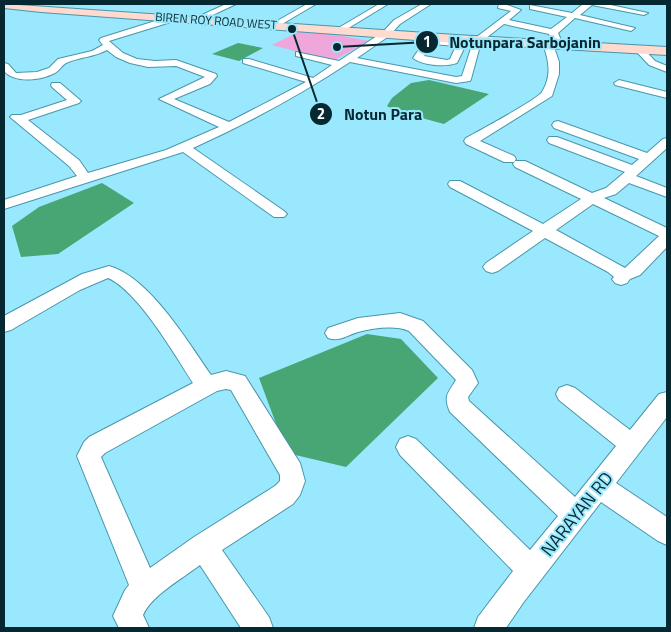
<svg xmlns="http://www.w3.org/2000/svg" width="671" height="632" viewBox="0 0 671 632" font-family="'Titillium Web',sans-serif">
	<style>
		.green { fill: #efa7db }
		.water { fill: #47a673 }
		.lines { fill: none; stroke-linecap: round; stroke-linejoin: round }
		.street-casing { stroke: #4996ab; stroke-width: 2 }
		.secondary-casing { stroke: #4996ab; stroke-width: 2 }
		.street { fill: #fff; fill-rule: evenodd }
		.secondary { fill: #fedacf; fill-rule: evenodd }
		.labels { text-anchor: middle; stroke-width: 4; stroke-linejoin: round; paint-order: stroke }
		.far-street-label { font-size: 12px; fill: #062830; stroke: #9ae8fd }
		.near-street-label { font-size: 18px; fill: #062830; stroke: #9ae8fd }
		.leader { fill: none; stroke: #062830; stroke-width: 2 }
		.callout-dot { fill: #062830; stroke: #9ae8fd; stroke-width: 2 }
		.mark-label { font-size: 15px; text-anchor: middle; font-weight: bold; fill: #fff }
		.callout-label { font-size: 16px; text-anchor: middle; font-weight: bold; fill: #062830; stroke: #9ae8fd; stroke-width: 4; stroke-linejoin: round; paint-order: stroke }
	</style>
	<rect width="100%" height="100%" fill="#9ae8fd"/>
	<polygon class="green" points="302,30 311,30 369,41 333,61 272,45"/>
	<g class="water">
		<polygon points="238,43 263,48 239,61 212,54"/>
		<polygon points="429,80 489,94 444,124 396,111 387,106 392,98 411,83"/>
		<polygon points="102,183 134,203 58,254 21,257 12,226 39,207"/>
		<polygon points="367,334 401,339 438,378 346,467 287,453 259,378"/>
	</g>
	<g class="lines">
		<g class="street-casing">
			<g id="street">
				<polygon points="226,4 236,4 198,22 191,20"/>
				<polygon points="307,4 316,4 277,27 270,25"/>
				<polygon points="379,4 388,4 342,32 335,30"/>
				<path d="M422,4H431L400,24L389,36L357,58L456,77L462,76L474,39L511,11L498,8L499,4H508L507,5L521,10L509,20L551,29L567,17L530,9V5L572,13L583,4H606L648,13L644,15L592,5L580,15L635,28L631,31L575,18L558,33L563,45L558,48L553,45L549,34L504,24L481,42L471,79L470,81L456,83L350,62C300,95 248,123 193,148L284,211L287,214L284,217H274L183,152L4,209V200L77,176L69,166L10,117L12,115H21L67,100L52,87L51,85L52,83H60L81,101L79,103L28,120L79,160L88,173L166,150L219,127L159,99L205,77L176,66L148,67L130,63L116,57L107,50C94,57 80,57 66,63C62,65 60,70 55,73C41,80 16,84 4,71V63L8,64L16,73L37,72L49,68L58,59L92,51L103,45L99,40L101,38L168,17H174V21L109,41L123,53L137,59L155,61L176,60L216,74L217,76L210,84L174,99L229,122L306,82L243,63V59H249L313,78L332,65L296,56V52L339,61L383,32L394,20Z"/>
				<path d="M463,37L468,40L457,63C446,67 423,66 413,58L426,39L458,41ZM432,44L456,46L450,59L447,60L424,56Z"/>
				<path d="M548,41L553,44L559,62V74L552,96L480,141L514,156L516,159L514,162H504L466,144L464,141L466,138C477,132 538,99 542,92C552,76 549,61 543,44Z"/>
				<polygon points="640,47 643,48 655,61 667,66 667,72 649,65 635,50"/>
				<polygon points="619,80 667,92 667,98 615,85 614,83"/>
				<path d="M558,121L647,153L663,139L667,138V148L636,176L667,188V197L629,183L616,194L604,198L667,228V247L640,275L630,279L627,283L621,285L615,283L612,279L614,277L608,272L545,238L498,271L492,273L486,271L483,267L486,263L533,231L450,187L448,184L450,181H460L543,224L581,199L515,167L513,164L515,161H525L592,193L606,188L625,172L549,143L547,140L549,137H557L632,165L639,159L554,128L552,125L554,122ZM593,204L659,236L625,268L556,230Z"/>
				<path d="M109,266C149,277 188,342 211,375L226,371L245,376L300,463L305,481L300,495L293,504L222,550L269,617L273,628H241L200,565C183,578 151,596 143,615L149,628H119L113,616L125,590L129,585L77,456L84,442L89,437L193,383C175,355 138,291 108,278L80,290L11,330L4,332V316L82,274ZM226,389L231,390L280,475V481L275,486L194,537L150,568L101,457L105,453L217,391Z"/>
				<path d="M400,313L423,321L472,370L478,383L468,397L469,401L575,497L616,446L559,400L556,394L559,388L567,385L575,388L630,430L659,394L667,392V417L616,483L667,517V545L658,541L601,502L523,603L506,628H474L478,617L513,571L400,455L396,447L400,439L408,436L416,439L530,550L558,516L450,412C443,396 448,393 456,380L409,331C395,325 374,328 358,332C348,335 339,342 328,338L325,333L328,328L358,318Z"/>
			</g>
		</g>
		<g class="secondary-casing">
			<polygon id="secondary" points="4,4 456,35 667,47 667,55 456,43 41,12 4,8"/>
		</g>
		<use href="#street" class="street"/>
		<use href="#secondary" class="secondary"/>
	</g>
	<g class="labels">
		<g class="far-street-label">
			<text transform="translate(216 21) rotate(4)" y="4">BIREN ROY ROAD WEST</text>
		</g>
		<g class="near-street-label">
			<text transform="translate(577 514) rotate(-51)" y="6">NARAYAN RD</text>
		</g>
	</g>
	<path class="leader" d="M337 47L427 42M292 29L321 114"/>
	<g class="callout-dot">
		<circle cx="337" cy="47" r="5"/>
		<circle cx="292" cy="29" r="5"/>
		<circle cx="427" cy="42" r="12"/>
		<circle cx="321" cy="114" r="12"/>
	</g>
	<g class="mark-label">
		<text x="427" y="47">1</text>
		<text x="321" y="119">2</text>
	</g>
	<g class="callout-label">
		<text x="525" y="48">Notunpara Sarbojanin</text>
		<text x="383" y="120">Notun Para</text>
	</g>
	<rect width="671" height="632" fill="none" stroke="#062830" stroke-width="10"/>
</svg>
